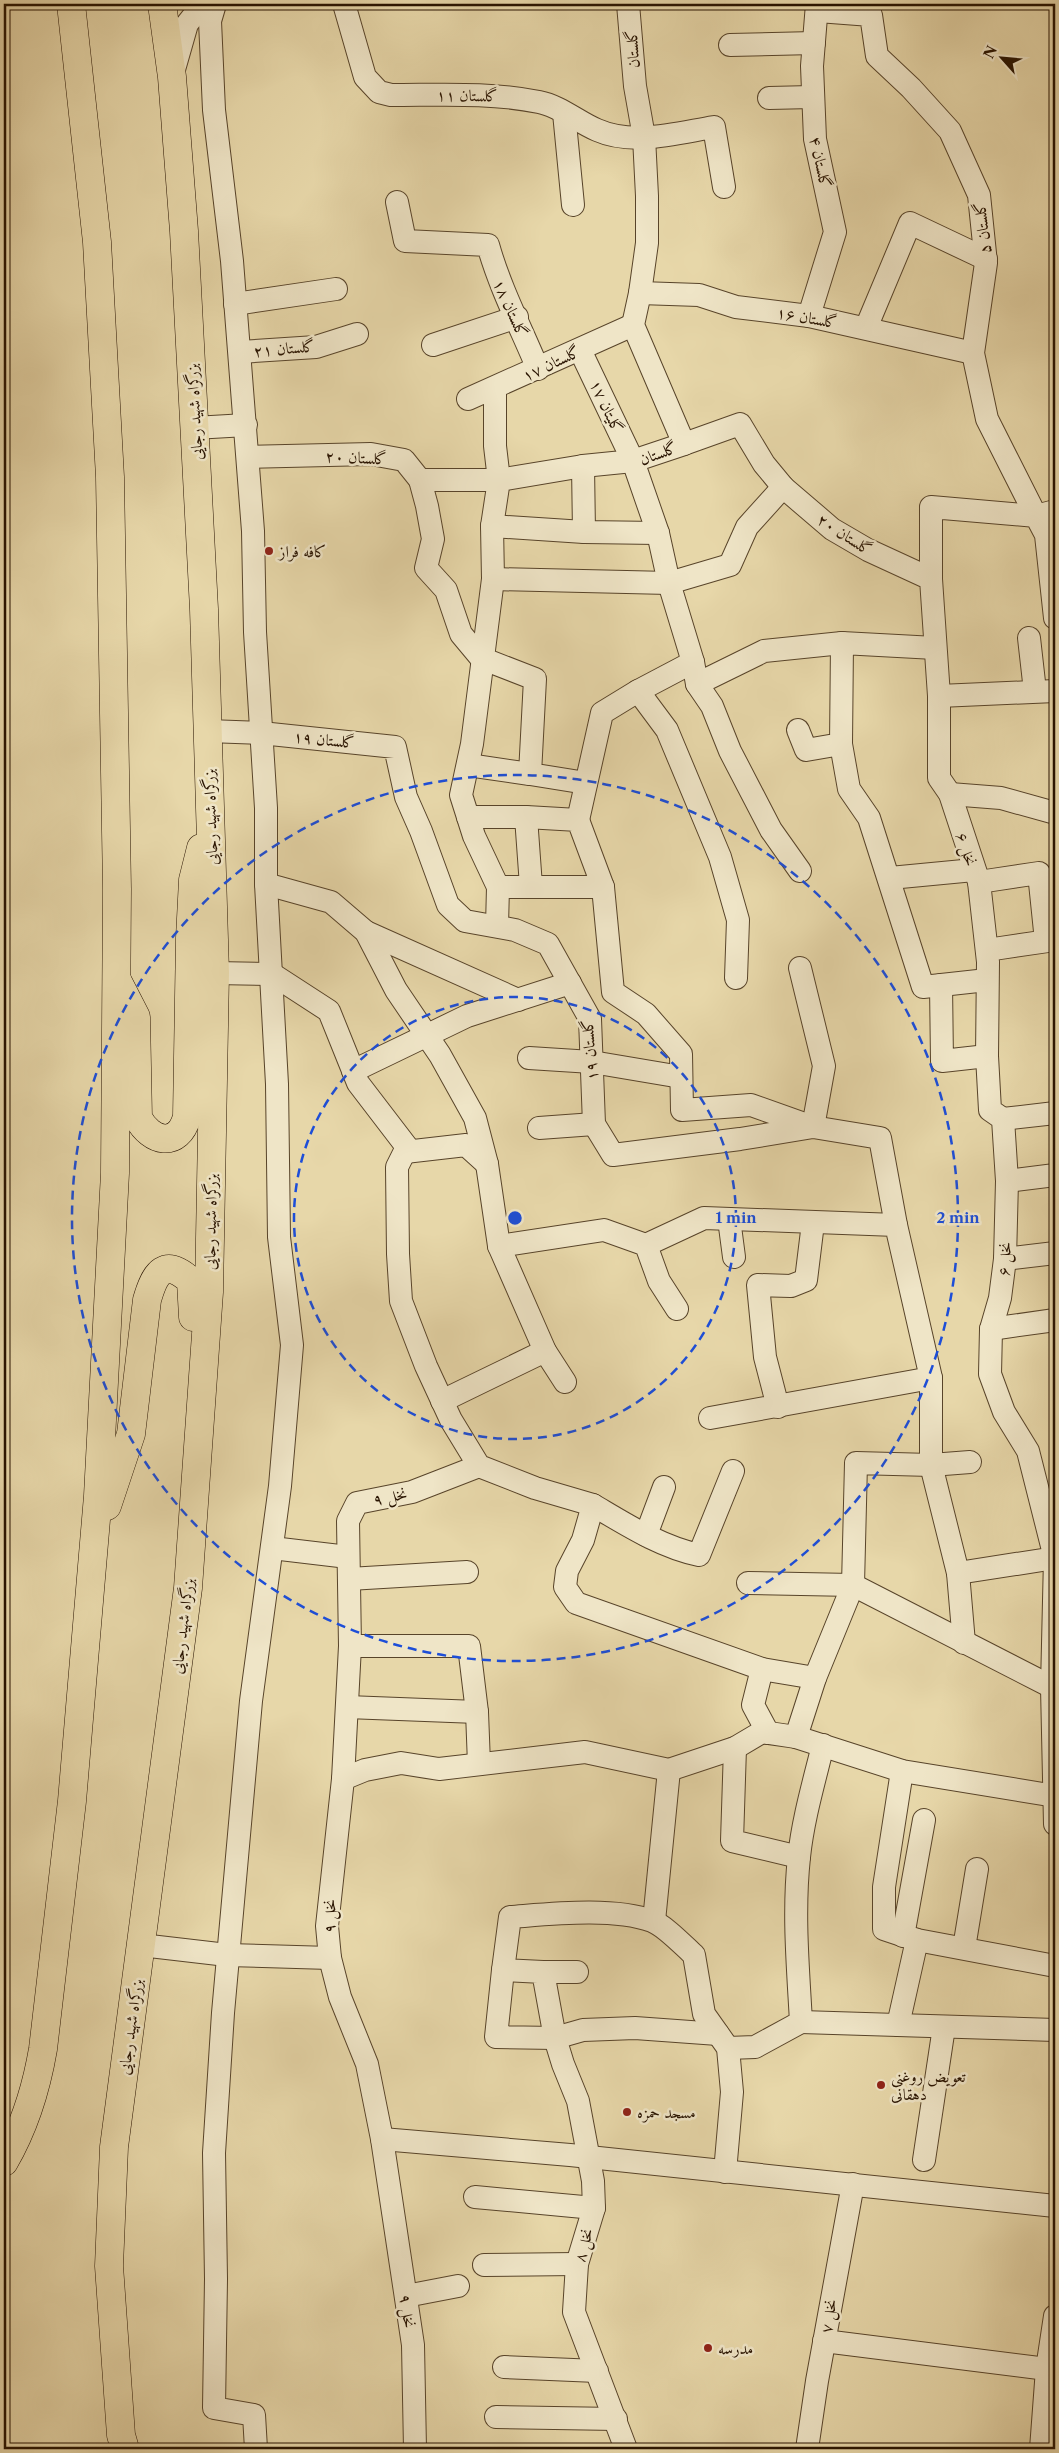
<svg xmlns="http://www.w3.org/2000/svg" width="1059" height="2453" viewBox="0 0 1059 2453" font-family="'Libre Caslon Text',Amiri,serif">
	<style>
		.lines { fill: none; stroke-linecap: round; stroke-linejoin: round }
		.minor-casing { stroke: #58442a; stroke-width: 24 }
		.highway-casing { stroke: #281300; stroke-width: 29 }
		.minor { stroke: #efe5c7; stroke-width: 22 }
		.highway { stroke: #e7d7a9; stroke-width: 28 }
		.ring { fill: none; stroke: #1d4ed8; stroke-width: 2.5; stroke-dasharray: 9 6 }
		.poi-dot { fill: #8f2418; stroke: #efe5c7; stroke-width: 2 }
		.labels { text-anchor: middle; stroke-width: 5; stroke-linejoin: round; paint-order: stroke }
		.street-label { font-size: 16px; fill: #281300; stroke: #efe5c7 }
		.poi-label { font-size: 16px; fill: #281300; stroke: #efe5c7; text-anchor: start }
		.centre { fill: #1d4ed8; stroke: #efe5c7; stroke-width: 2.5 }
		.ring-label { font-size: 15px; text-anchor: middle; font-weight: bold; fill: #1d4ed8; stroke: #efe5c7; stroke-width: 5; stroke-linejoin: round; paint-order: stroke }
	</style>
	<rect width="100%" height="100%" fill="#e7d7a9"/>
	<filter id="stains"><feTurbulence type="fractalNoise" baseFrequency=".004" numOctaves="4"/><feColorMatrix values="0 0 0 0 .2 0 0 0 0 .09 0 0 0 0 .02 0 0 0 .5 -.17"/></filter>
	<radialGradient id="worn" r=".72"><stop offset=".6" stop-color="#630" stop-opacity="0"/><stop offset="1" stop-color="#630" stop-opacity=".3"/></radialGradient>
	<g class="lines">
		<g class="minor-casing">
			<g id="minor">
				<polyline points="215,4 210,21 214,110 232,261 253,531 255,632 266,808 266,884 277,1084 279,1237 292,1345 280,1486 251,1701 223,2013 214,2153 216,2279 214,2408 254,2415 256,2449"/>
				<path d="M344,4L365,77L379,92L391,95C442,95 489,92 539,102C560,106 578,122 597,130C633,146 677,133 714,127L724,187"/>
				<polyline points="818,11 871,15 877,56 911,88 950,131 979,195 986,263 973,353 987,419 1036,516 1055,511"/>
				<polyline points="730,45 814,43"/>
				<polyline points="173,73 187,24 203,4"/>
				<polyline points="769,98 812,97"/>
				<polyline points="564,113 573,205"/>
				<path d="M397,202L405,241L488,245C500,288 521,328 538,369"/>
				<polyline points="640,293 699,295 736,307 809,316 973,353"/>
				<polyline points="235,304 336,289"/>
				<polyline points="809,316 835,232 815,139 812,66 817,4"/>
				<polyline points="866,328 910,223 986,259"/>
				<polyline points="433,345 517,317"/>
				<polyline points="240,352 316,347 357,334"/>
				<polyline points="495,389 495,446 499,480 492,526 493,579 472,744 461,795 474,836 498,887 497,926"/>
				<polyline points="468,399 633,325"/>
				<polyline points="194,428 246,425"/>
				<polyline points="684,444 740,424 764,464 783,487 832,529 868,550 931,579 939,696 939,778 950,794 979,882 988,962 987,1056 990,1110 1003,1119 1007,1181 1005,1259 1000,1298 991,1329 990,1374 1004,1412 1028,1451 1055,1558 1052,1687 1055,1824"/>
				<polyline points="248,457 371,454 404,460 420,480 427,506 433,539 426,568 446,590 461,634 481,658 535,679 530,774 586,783"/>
				<polyline points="583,466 584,532"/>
				<polyline points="420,480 499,480 583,466 633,461 580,350"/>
				<polyline points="492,526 584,532 658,533"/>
				<polyline points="493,579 669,583 730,565 747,527 783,487"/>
				<polyline points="931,579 931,507 1036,516 1046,535 1055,618"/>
				<polyline points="1029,638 1035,691"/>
				<polyline points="693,662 697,684 712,706 730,751 771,830 800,871"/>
				<polyline points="697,684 764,651 842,643"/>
				<polyline points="638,691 667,730 720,857 738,920 736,978"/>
				<polyline points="939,696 1055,691"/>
				<polyline points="798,730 806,750 841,744 842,643 935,648"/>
				<polyline points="208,731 261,733 395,747 406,797 421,831 448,905 465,921 515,930 548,944 590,1019 594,1124 613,1155 740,1139 813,1127 880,1138 896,1225"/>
				<polyline points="841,744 849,789 869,818 923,987 987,980"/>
				<polyline points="468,765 530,774"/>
				<polyline points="950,794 1001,798 1055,813"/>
				<polyline points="468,817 526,817 578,820 603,887 613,992 646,1014 681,1054 682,1110 751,1105 813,1127 824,1066 800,968"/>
				<polyline points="526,817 531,886"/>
				<polyline points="578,820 602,713 638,691 693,662 669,583 658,533 633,461 684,444 633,325 640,293 647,243 647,196 644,137 635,86 628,4"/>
				<polyline points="890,878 974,870"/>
				<polyline points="979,882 1039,873 1046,941"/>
				<polyline points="266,884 331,902 366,932 396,990 440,1055 475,1118 487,1164 499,1246 545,1351 565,1382"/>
				<polyline points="498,887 603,887"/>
				<polyline points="366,932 518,1000"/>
				<polyline points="987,950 1055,940"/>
				<polyline points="215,973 272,974 329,1011 358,1083 407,1147 397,1167 398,1254 401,1301 426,1366 451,1420 479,1466 535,1488 593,1505 583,1540 567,1571 565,1587 576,1603 762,1669 753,1705 768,1733"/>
				<polyline points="941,985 942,1061 987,1056"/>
				<polyline points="529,1058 592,1062 681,1077"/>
				<polyline points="353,1071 467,1016 570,983"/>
				<polyline points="1003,1119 1055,1113"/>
				<polyline points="539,1128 594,1124"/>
				<polyline points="405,1152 466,1145 487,1164"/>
				<polyline points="1007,1181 1055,1175"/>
				<polyline points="729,1219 734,1257"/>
				<polyline points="646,1245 704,1218 896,1225 931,1378 931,1465 958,1573 964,1643"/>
				<polyline points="499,1246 604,1230 646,1245 659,1281 677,1309"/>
				<polyline points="1005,1259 1055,1253"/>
				<polyline points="991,1329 1055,1320"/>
				<polyline points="442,1401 545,1351"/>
				<polyline points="778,1407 765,1357 758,1285 791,1286 806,1280 813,1223"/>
				<polyline points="710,1418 931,1378"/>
				<path d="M593,1505C627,1525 661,1547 699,1555L733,1471"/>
				<polyline points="646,1535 664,1487"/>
				<polyline points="272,1548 348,1557"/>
				<polyline points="958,1573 1055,1558"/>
				<polyline points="349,1579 467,1572"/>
				<polyline points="748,1583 853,1585 1052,1687"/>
				<polyline points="350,1646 469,1646 477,1712 479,1764"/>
				<polyline points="762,1669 815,1678"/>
				<polyline points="347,1707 477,1712"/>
				<polyline points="796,1737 815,1678 853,1585 856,1463 931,1465 970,1462"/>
				<polyline points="735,1748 732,1841 799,1857"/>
				<polyline points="902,1771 884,1887 884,1929 917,1940 1055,1966"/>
				<polyline points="343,1779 365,1770 401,1763 439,1769 585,1752 669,1770 735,1748 762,1732 796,1737 902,1771 1055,1796"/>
				<polyline points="654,1921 669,1770"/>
				<polyline points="903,1936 924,1820"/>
				<polyline points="141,1945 227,1955 330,1958"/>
				<polyline points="964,1948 977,1869"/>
				<polyline points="503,1970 496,2037 555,2038 583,2030 635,2028 718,2034"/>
				<polyline points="543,1972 577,1972"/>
				<polyline points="801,2022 1055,2030"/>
				<polyline points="898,2025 917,1940"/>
				<path d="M728,2048L755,2047L801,2022C798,1967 793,1913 799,1857C803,1819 814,1782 823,1745"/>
				<polyline points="382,2139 570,2155 1055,2206"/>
				<polyline points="924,2160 944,2027"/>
				<polyline points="475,2197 594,2208"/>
				<polyline points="484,2265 577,2264"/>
				<polyline points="406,2296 458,2286"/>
				<polyline points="824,2341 1055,2370"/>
				<polyline points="504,2367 597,2371"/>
				<polyline points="496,2417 616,2419"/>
				<polyline points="415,2449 413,2345 382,2139 367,2064 340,1997 330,1958 327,1926 343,1779 350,1646 348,1521 357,1503 412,1492 479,1466"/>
				<path d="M626,2449L574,2312L577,2264L594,2208L593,2181L578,2101L563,2064L555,2038L543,1972L503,1970L510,1917C551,1914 613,1907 652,1921C664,1925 684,1946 694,1955L704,2014L728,2048L732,2092L725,2172"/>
				<polyline points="807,2449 817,2381 853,2184"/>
				<polyline points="1041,2449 1047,2369 1055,2316"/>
			</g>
		</g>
		<g class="highway-casing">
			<g id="highway">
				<path d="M118,982L136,1017L138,1118C151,1142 178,1149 187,1117L190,938L193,880L201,848"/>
				<path d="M107,1506L131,1434L147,1300C155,1272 165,1257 191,1281L193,1317"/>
				<path d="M4,2162C25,2126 36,2090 43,2049L72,1801L98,1496L115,1173L117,889L110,477L97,242L71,4"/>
				<polyline points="125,2449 121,2435 109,2266 114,2147 188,1588 209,1292 215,973 204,609 184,231 172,77 162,4"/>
			</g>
		</g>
		<use href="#minor" class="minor"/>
		<use href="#highway" class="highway"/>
	</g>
	<g class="ring">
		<circle cx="515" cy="1218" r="221"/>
		<circle cx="515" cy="1218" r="443"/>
	</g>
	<g class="poi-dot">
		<circle cx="269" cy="551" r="5"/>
		<circle cx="881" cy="2085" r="5"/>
		<circle cx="627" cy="2112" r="5"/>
		<circle cx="708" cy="2348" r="5"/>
	</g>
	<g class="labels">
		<g class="street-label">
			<text transform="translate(632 49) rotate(-94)" y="6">گلستان</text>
			<text transform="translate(467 95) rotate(1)" y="6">گلستان ۱۱</text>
			<text transform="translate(821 162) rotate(78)" y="6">گلستان ۴</text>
			<text transform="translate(982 228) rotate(-97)" y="6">گلستان ۵</text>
			<text transform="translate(511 308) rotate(66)" y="6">گلستان ۱۸</text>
			<text transform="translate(807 317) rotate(10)" y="6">گلستان ۱۶</text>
			<text transform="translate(284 348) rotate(-5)" y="6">گلستان ۲۱</text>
			<text transform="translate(551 363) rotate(-25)" y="6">گلستان ۱۷</text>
			<text transform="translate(607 406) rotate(65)" y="6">گلیتان ۱۷</text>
			<text transform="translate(194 412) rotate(-93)" y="6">بزرگراه شهید رجایی</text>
			<text transform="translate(658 453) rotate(-20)" y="6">گلستان</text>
			<text transform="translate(356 457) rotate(3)" y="6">گلستان ۲۰</text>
			<text transform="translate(845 534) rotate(33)" y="6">گلستان ۲۰</text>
			<text transform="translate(324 739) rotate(6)" y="6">گلستان ۱۹</text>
			<text transform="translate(210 817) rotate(-92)" y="6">بزرگراه شهید رجایی</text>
			<text transform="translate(967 849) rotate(72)" y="6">نخل ۶</text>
			<text transform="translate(589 1050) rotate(-95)" y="6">گلستان ۱۹</text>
			<text transform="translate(210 1222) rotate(-89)" y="6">بزرگراه شهید رجایی</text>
			<text transform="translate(1004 1259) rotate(-86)" y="6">نخل ۶</text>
			<text transform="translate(390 1496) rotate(-11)" y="6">نخل ۹</text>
			<text transform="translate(182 1626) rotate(-83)" y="6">بزرگراه شهید رجایی</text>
			<text transform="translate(329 1916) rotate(-88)" y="6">نخل ۹</text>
			<text transform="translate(130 2027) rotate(-82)" y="6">بزرگراه شهید رجایی</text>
			<text transform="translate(583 2245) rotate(-75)" y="6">نخل ۸</text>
			<text transform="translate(408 2311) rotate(82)" y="6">نخل ۹</text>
			<text transform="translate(828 2316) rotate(-80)" y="6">نخل ۷</text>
		</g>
		<g class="poi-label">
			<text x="279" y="557">کافه فراز</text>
			<text x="891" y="2082">تعویض روغنی<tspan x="891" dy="18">دهقانی</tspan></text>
			<text x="637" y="2118">مسجد حمزه</text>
			<text x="718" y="2354">مدرسه</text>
		</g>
	</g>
	<circle cx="515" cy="1218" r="8" class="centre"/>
	<g class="ring-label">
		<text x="736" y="1223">1 min</text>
		<text x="958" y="1223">2 min</text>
	</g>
	<rect width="1059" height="2453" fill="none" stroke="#e7d7a9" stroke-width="20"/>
	<rect x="5" y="5" width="1049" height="2443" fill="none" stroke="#281300" stroke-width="2.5"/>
	<rect x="10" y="10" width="1039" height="2433" fill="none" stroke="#281300"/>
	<g transform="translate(1002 58) rotate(297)" stroke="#efe5c7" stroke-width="4" paint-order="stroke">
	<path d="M0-4L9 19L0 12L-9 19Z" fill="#281300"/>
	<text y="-8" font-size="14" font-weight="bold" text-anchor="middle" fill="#281300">N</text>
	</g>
	<rect width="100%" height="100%" filter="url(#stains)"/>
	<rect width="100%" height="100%" fill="url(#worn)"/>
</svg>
